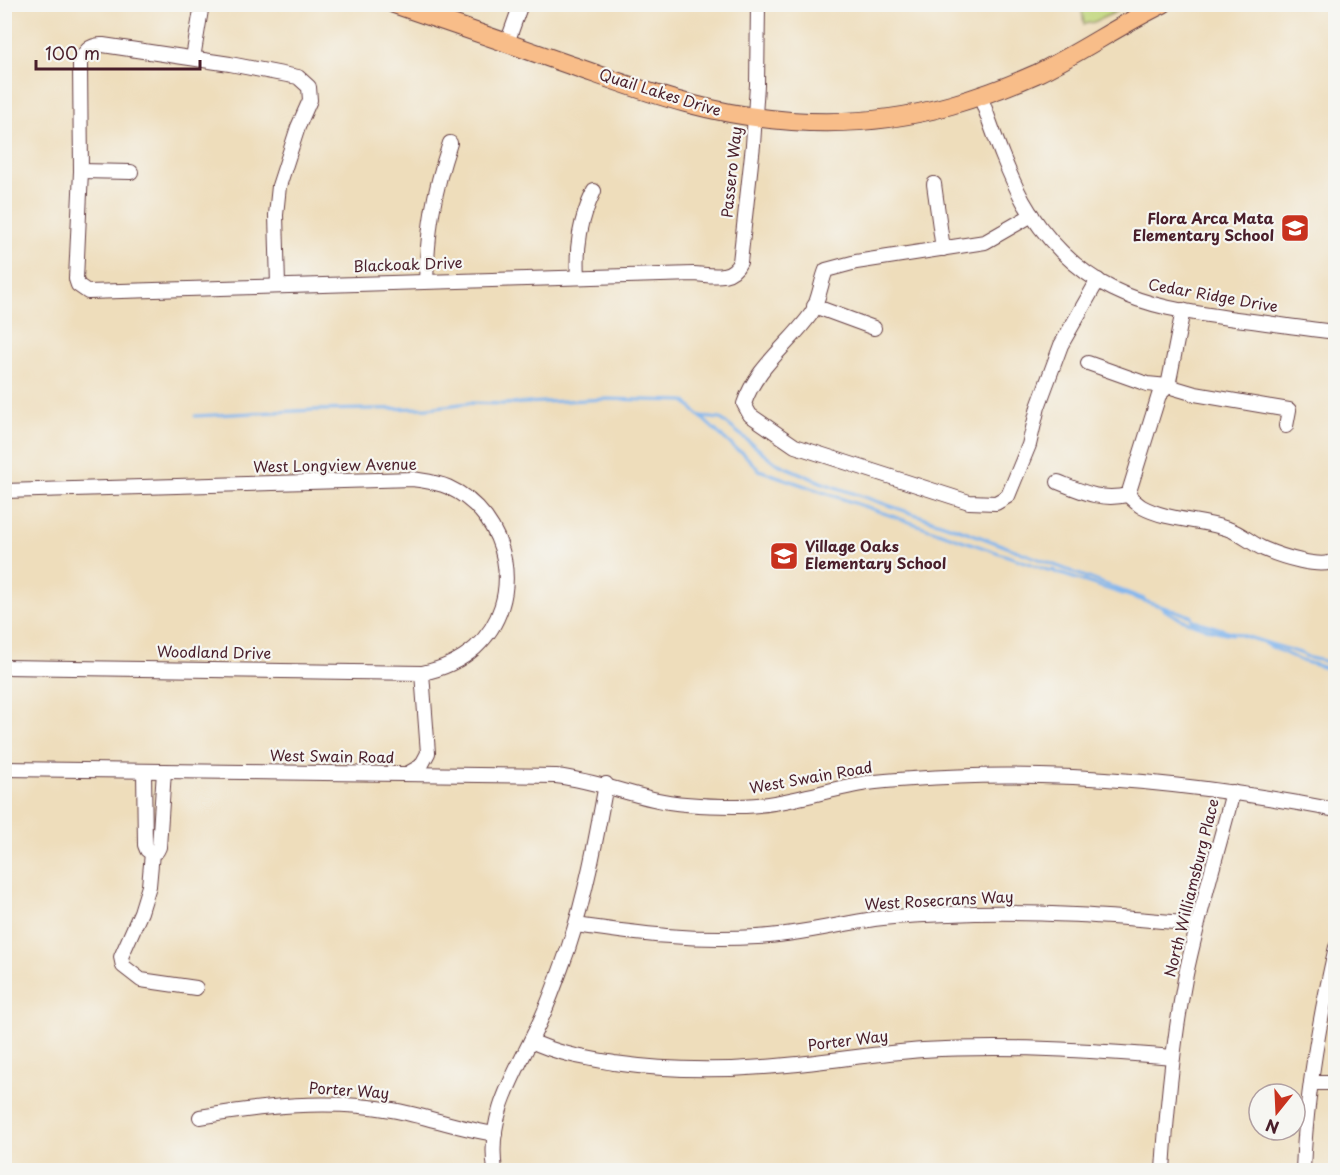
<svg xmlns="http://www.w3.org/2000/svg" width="1340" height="1175" viewBox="0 0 1340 1175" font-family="'Playpen Sans',sans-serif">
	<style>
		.green { fill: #c0d579; stroke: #857a52; stroke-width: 1.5 }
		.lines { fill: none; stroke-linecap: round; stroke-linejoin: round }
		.stream { stroke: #80b6ef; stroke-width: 3 }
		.minor-casing { stroke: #633c41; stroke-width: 16 }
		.major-casing { stroke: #633c41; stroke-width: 20 }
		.minor { stroke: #fff; stroke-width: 14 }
		.major { stroke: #f8bd89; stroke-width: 18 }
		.labels { text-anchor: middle; stroke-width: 4.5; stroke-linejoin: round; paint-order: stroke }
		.street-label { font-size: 15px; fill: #4a1f2b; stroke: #f6f6f2 }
		.poi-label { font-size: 15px; font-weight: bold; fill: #4a1f2b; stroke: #f6f6f2; text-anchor: end }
	</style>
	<rect width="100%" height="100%" fill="#f6f6f2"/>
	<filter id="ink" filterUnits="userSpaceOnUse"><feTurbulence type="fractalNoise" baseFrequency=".0167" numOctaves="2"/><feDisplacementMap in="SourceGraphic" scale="12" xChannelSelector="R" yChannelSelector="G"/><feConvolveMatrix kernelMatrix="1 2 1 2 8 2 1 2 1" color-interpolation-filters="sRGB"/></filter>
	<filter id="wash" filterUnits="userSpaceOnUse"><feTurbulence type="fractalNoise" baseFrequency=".008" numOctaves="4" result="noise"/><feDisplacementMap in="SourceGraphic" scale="24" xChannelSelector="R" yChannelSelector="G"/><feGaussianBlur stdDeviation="1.35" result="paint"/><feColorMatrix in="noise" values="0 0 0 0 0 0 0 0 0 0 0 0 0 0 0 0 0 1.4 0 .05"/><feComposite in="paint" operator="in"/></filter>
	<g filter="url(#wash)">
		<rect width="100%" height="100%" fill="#edb"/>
		<polygon class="green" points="1081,5 1081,4 1131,5 1094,22 1084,24"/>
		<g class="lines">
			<g class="stream">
				<path d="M195,416L314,410L428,408L469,403L503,404L607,399L685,401C701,419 719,433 737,450L742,452L759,470L1051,571L1054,570L1055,572L1191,616L1192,620L1300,653L1310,658L1333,663L1336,666"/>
				<polyline points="702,417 721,419 776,463 823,483 970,533 1144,599"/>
				<path d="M1163,609C1183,622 1210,631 1233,634"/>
				<polyline points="1265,644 1302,661 1336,671"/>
			</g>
		</g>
	</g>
	<g filter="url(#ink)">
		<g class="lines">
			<g class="minor-casing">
				<g id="minor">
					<polyline points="507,43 521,4"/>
					<polyline points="193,58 202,4"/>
					<path d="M980,95C993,131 1005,167 1023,201C1043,237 1076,271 1113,289C1151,308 1194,313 1236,319C1269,323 1302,328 1336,332"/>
					<polyline points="81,171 131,172"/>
					<polyline points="934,184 943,249"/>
					<path d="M1032,215L985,242L856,262L826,270C821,282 818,304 811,314C789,345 756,367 744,404L750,415L795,446L969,502L996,503L1008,496L1029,445L1038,407L1061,345L1098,280"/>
					<path d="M578,277C576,246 580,220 594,191"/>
					<path d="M426,281C428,228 433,194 450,143"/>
					<path d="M278,285L276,215L279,186L298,127L310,100L309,87L298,77L230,64L103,45C90,44 83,52 80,64L81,171L76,279L78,285L88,292L694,274C711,275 731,281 740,262L753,145L757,85L758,4"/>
					<polyline points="814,306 874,328"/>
					<path d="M1183,310L1168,386L1159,395L1128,495C1132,499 1137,504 1142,507C1168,521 1200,519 1228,529C1241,533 1252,544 1264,549C1280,556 1322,570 1336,560"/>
					<polyline points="1088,363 1147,384 1168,386 1195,394 1289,410 1286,426"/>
					<path d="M1058,482C1083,492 1100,501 1128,495"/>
					<path d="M4,491L413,479C425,481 437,482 448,487C510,515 527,601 475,648C460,661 442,669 422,673L4,667"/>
					<path d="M4,769L556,776C590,780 620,791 653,799C679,805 707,806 734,806C780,807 823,790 867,783C882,781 897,780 912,779C1054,768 1197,783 1336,810"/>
					<polyline points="144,771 145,845 147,850 152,853"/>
					<polyline points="164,771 159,847 157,851 152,853 149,886 141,912 121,957 123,966 141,980 196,988"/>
					<polyline points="407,774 421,766 428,753 422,673"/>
					<path d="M576,925C639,934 693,941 757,937C796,935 835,925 874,919C899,916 926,915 951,914C1033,910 1116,917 1197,924"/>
					<path d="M531,1041C558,1054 585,1058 614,1063C671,1071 729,1071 787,1065C832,1061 877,1053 923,1050C1007,1045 1090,1050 1173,1057"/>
					<polyline points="1311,1083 1336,1083"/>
					<path d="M200,1117C264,1106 327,1099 392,1110C427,1116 459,1129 495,1134"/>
					<path d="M495,1170C486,1111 519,1069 542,1017C552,995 560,971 568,949C586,895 596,840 606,784"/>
					<path d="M1163,1170C1167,1106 1173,1042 1185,979C1198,916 1217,854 1233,792"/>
					<path d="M1303,1170C1306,1095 1319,1021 1336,947"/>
				</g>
			</g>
			<g class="major-casing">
				<path id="major" d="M394,4C453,24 511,44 570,65C608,78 647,93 686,103C773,126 864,130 951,105C979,97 1009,86 1036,74C1080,53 1119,25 1163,4"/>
			</g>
			<use href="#minor" class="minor"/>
			<use href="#major" class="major"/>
		</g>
	</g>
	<defs>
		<g id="school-square" transform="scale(1.5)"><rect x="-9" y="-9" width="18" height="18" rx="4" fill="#c8321e" stroke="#f6f6f2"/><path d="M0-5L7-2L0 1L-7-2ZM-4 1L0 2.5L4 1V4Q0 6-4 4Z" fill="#fff"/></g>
	</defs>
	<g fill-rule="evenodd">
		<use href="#school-square" x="1295" y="228"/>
		<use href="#school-square" x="784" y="556"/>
	</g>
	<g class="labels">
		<g class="street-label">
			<text transform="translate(660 93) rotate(17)" y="5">Quail Lakes Drive</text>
			<text transform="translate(732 172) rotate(-84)" y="5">Passero Way</text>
			<text transform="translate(408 265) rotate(-2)" y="5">Blackoak Drive</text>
			<text transform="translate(1213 296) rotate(10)" y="5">Cedar Ridge Drive</text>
			<text transform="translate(335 466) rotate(-1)" y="5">West Longview Avenue</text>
			<text transform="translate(214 653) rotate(1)" y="5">Woodland Drive</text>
			<text transform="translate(332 757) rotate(1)" y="5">West Swain Road</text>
			<text transform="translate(811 778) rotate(-10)" y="5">West Swain Road</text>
			<text transform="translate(1192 888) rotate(-76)" y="5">North Williamsburg Place</text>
			<text transform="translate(939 901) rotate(-3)" y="5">West Rosecrans Way</text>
			<text transform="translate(848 1041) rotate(-7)" y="5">Porter Way</text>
			<text transform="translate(349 1091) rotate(4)" y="5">Porter Way</text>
		</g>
		<g class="poi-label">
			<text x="1274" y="224">Flora Arca Mata<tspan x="1274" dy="17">Elementary School</tspan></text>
			<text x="805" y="552" text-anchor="start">Village Oaks<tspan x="805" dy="17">Elementary School</tspan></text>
		</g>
	</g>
	<rect width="1340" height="1175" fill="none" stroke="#f6f6f2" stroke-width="24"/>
	<g transform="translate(1277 1112) rotate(198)"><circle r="28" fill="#f6f6f2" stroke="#b1a0a2" stroke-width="1.5"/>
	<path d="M0-4.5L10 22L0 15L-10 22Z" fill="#c8321e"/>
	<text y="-9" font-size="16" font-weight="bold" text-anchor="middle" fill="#4a1f2b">N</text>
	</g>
	<path d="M36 60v9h164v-9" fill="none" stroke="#4a1f2b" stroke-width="3"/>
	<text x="45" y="60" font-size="18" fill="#4a1f2b" stroke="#f6f6f2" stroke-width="4.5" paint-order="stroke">100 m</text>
</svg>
